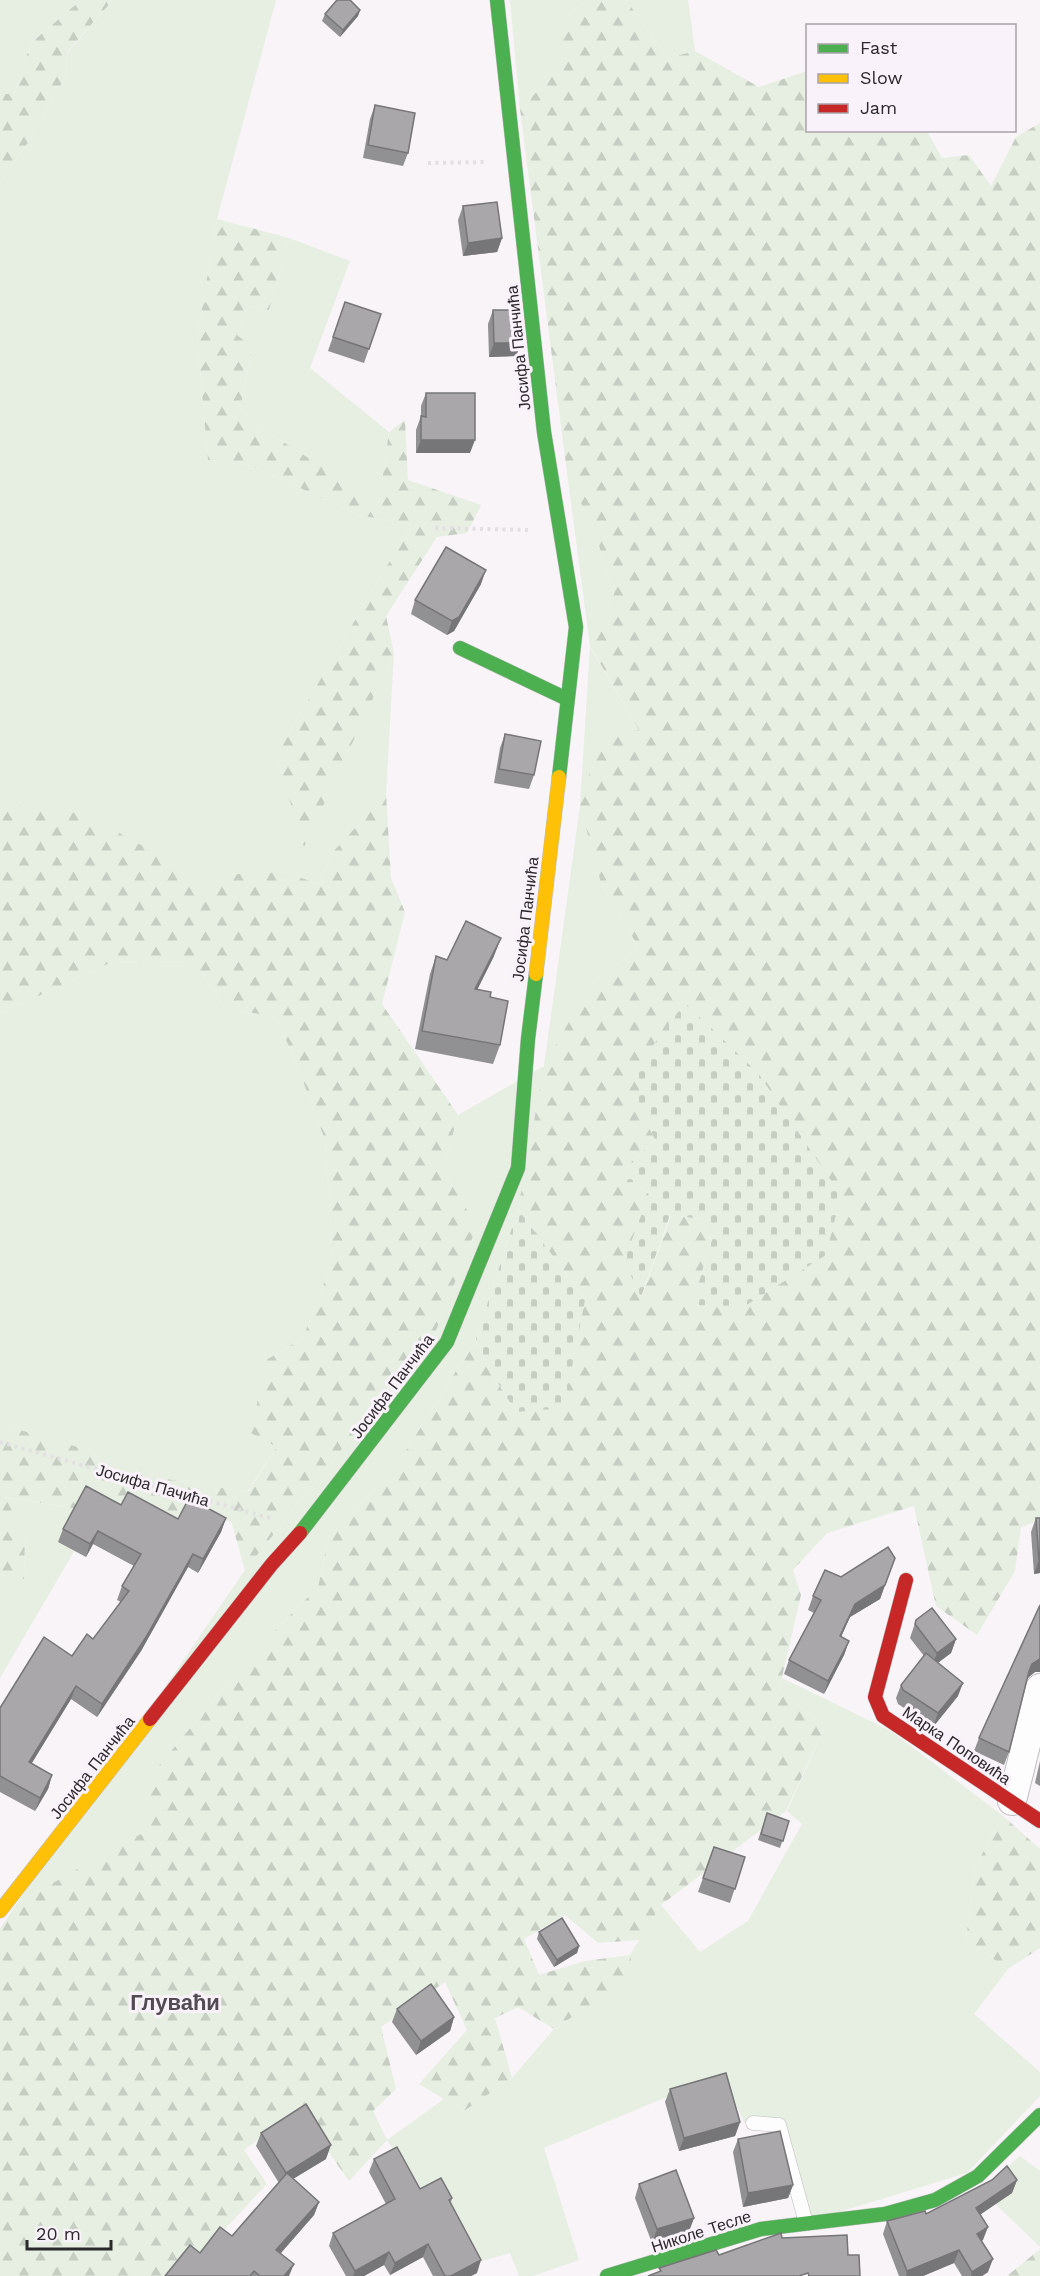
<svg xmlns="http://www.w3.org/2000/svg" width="1040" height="2276" viewBox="0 0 1040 2276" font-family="'Work Sans',sans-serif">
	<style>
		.green { fill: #e7efe2 }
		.forest { fill: url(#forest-firs); fill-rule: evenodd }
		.cemetery { fill: url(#cemetery-stones) }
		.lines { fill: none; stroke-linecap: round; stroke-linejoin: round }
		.lane-casing { stroke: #bfbcbf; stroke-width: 15 }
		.street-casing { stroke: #bfbcbf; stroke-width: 30 }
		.fast-casing { stroke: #bfbcbf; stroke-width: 15 }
		.slow-casing { stroke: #bfbcbf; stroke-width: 15 }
		.jam-casing { stroke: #bfbcbf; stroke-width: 15 }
		.path { stroke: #e2e0e2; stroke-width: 4; stroke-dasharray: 3 4.5; stroke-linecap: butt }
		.lane { stroke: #fefdfe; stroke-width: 14 }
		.street { stroke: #fefdfe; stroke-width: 28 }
		.fast { stroke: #4caf50; stroke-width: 14 }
		.slow { stroke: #ffc107; stroke-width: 14 }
		.jam { stroke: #c62828; stroke-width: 14 }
		.wall { fill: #919092 }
		.shaded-wall { fill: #767577 }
		.building { fill: #a9a7aa; stroke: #767577; stroke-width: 1.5 }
		.labels { text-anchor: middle; stroke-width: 6; stroke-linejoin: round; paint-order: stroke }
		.street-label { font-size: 16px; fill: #2c292c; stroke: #faf2fa }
		.district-label { font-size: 22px; font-weight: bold; fill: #524b52; stroke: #faf2fa }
	</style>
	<defs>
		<pattern id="forest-firs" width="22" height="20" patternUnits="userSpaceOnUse" patternTransform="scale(1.5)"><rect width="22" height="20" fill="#e7efe2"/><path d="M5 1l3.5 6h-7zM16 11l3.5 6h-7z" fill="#c6cdc2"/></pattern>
		<pattern id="cemetery-stones" width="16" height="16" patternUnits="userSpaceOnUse" patternTransform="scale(1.5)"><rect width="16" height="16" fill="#e7efe2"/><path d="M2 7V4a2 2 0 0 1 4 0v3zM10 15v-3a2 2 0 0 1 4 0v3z" fill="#c6cdc2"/></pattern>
	</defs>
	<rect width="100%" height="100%" fill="#f8f4f8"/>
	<g class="green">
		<polygon points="0,0 81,0 31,43 14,95 0,94"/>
		<polygon points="113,0 276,0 217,219 197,338 208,460 252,466 359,515 411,525 276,755 304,846 394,653 386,794 332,853 319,884 284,872 205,894 165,858 15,805 0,810 0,183 27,144 65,78 68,52"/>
		<polygon points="510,0 586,0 563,21 563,65 520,109"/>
		<polygon points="626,0 688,0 695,51 668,58"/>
		<polygon points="289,238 350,261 310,368 389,432 379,504 255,424 240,409 252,348 237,335 247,306 269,310"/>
		<polygon points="568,480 592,523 614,594 590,647 639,730 601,883 639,948 590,985 476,1339 401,1459 328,1539 318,1587 248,1658 148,1779 149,1830 17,1903 245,1570 435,1333 477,1226 443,1171 458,1115 544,1066 580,806 590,646"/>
		<polygon points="193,961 224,1007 274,1017 292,1052 325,1140 333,1260 303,1338 266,1360 277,1447 247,1492 104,1469 94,1452 0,1424 0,1014 110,963"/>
		<polygon points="4,1497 97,1512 0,1678 0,1575 24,1578 25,1537"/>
		<polygon points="782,1678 891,1731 1002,1815 975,1868 966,1940 1008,1969 974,2014 1040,2072 1040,2096 967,2173 809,2221 779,2125 744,2122 722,2074 544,2148 579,2260 533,2276 519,2276 510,2253 482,2261 443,2192 424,2197 387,2140 444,2099 464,2111 512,2078 554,2029 634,1975 630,1955 661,1905 700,1952 748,1921 802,1824 787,1811 825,1726 779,1690"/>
		<polygon points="1020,2156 1040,2171 1040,2247 981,2190"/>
	</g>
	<g class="forest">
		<polygon points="81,0 113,0 68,51 65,78 27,144 0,183 0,94 14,94 31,43"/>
		<path d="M586,0H626L668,58L695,51L759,87L807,71L808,130L927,131L942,158L969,155L991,186L1016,137L1040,123V1520L1021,1527L1015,1571L977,1635L936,1606L914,1506L827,1533L793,1570L801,1595L779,1690L825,1726L786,1811L661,1905L640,1940L598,1943L565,1915L524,1939L539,1975L585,1961L630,1955L635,1975L554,2029L518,2007L495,2018L512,2078L464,2111L419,2084L467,2030L445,1982L381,2027L396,2089L373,2111L387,2140L349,2181L299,2110L244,2150L267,2184L184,2273L172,2276H0V1929L17,1903L148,1830V1779L248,1658L318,1587L328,1539L401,1459L476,1339L488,1367L516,1412L585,1300L518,1209L544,1066L590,985L639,948L601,883L580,806L599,739L639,730L590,646L614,594L592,523L568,480L520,109L563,65V21ZM639,1106L826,1255L692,1305L712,1240L701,1219L671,1215L642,1296L625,1261L649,1194L635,1182H618L627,1166L655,1140Z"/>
		<polygon points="217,219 289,238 269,310 247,306 237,335 252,347 240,409 255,424 379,503 389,432 405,420 408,480 481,505 467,533 437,537 386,616 394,653 304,847 276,755 411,525 359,515 252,466 208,460 197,338"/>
		<polygon points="386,794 391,878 405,912 382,1004 458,1115 443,1171 477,1226 435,1333 245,1570 231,1521 97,1512 5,1497 25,1537 24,1579 0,1575 0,1424 94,1452 104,1469 248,1492 277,1447 251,1433 266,1360 303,1338 333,1260 325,1140 292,1052 274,1017 224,1007 193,961 110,963 0,1014 0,810 15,805 84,814 165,858 205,894 221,875 284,872 319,884 332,853"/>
		<polygon points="1002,1815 1040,1849 1040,1948 1008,1969 966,1940 975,1868"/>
		<polygon points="1040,2249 1040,2276 1007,2276"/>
	</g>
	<g class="cemetery">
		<polygon points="685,1003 758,1073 841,1195 826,1255 745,1306 692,1305 712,1240 701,1219 670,1215 641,1297 624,1261 649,1194 635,1182 617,1183 627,1166 655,1140 639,1106 639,1064"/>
		<polygon points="518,1209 585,1300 564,1408 516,1412 488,1367 476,1339"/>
	</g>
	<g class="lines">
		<g class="lane-casing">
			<polyline id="lane" points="753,2123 779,2125 806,2223"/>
		</g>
		<g class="street-casing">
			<polyline id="street" points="1012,1801 1040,1688"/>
		</g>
		<g class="fast-casing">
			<g id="fast">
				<polyline points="497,0 544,432 576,627 559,777"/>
				<polyline points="460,648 567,699"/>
				<polyline points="300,1533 447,1342 518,1168 528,1039 536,974"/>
				<polyline points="607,2276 761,2229 885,2214 935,2200 978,2176 1040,2115"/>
			</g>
		</g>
		<g class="slow-casing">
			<g id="slow">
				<polyline points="536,974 559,777"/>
				<polyline points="0,1911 150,1719"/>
			</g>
		</g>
		<g class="jam-casing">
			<g id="jam">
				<polyline points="906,1580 875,1697 883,1716 1040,1821"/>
				<polyline points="150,1719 272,1564 300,1533"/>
			</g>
		</g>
		<g class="path">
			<polyline points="428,163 484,162"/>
			<polyline points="435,528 529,530"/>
			<polyline points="0,1442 273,1519"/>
		</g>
		<use href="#lane" class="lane"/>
		<use href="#street" class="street"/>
		<use href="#fast" class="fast"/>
		<use href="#slow" class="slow"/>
		<use href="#jam" class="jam"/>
	</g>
	<g class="wall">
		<polygon points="360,10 358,16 340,37 322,21 325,14"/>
		<polygon points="375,105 408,153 403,166 363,158 370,119"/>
		<polygon points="463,206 502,238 497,252 463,256 458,220"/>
		<polygon points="345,302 381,314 364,363 328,351"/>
		<polygon points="493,310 521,343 516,356 489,357 488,324"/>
		<polygon points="426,393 470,453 416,453 416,430 421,416 421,406"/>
		<polygon points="481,584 454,631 447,635 411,614 415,600"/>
		<polygon points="505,734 534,775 529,789 494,783 500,748"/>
		<polygon points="436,956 447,960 494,956 477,990 490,997 500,1045 493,1064 415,1049 430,974"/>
		<polygon points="121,1505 178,1519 226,1518 221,1532 198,1573 188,1567 141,1651 97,1717 71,1699 31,1764 52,1775 48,1789 35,1811 0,1792 0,1708 72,1656 93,1639 121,1602 117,1600 122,1586 134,1566 93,1544 86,1557 58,1542 63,1529"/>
		<polygon points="1036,1518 1040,1518 1040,1573 1034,1574 1031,1532"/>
		<polygon points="895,1558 880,1599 850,1617 841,1637 849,1641 844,1655 824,1694 784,1674 789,1660 814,1613 808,1610 813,1596 841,1577"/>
		<polygon points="1040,1605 1035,1672 1027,1679 1009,1752 1004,1765 974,1751 979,1738"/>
		<polygon points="916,1620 956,1639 951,1653 938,1663 958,1696 933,1727 898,1704 896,1698 901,1685 924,1656 910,1638"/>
		<polygon points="1040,1761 1040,1786 1035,1783"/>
		<polygon points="767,1813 789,1821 780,1848 758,1840"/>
		<polygon points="714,1847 745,1857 730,1903 698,1892"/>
		<polygon points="539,1932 579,1946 577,1953 554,1967 537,1939"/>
		<polygon points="397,2009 454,2017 450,2031 416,2055 392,2022"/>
		<polygon points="670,2089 740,2122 735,2136 679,2151 665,2102"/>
		<polygon points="261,2133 326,2159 293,2179 319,2202 314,2215 281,2253 289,2276 165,2276 200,2253 232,2236 279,2183 256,2146"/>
		<polygon points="738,2139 793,2185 788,2198 743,2207 733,2152"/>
		<polygon points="374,2159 420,2189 452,2198 451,2202 477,2273 471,2276 433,2276 423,2257 390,2275 384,2265 364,2276 346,2276 329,2246 333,2233 386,2204 369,2172"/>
		<polygon points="1017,2180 1012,2193 980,2214 983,2240 981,2241 988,2272 982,2276 962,2276 954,2263 923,2276 899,2276 883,2234 887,2221 926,2214"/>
		<polygon points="639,2184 694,2218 689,2231 652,2243 635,2198"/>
	</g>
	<g class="shaded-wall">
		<polygon points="360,10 358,16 340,37 343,30"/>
		<polygon points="502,238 497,252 463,256 468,243"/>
		<polygon points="494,343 521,343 516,356 489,357"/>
		<polygon points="421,440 475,440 470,453 416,453"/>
		<polygon points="486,570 481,584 454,631 447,635 452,621"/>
		<polygon points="501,938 494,956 468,1008 475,989"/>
		<polygon points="226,1518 221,1532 198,1573 203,1559"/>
		<polygon points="98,1531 93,1544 86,1557 90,1544"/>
		<polygon points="193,1554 188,1567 141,1651 97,1717 102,1704"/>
		<polygon points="1039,1560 1040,1560 1040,1573 1034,1574"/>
		<polygon points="885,1585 880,1599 850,1617 835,1650 840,1636 855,1604"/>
		<polygon points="956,1639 951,1653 932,1667 937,1653"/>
		<polygon points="849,1641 844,1655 824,1694 828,1681"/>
		<polygon points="1040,1659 1040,1672 1035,1672 1028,1677 1024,1683 1032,1664"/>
		<polygon points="963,1683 958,1696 933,1727 938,1713"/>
		<polygon points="76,1686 71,1699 24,1776 29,1762"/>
		<polygon points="52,1775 48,1789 35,1811 40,1798"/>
		<polygon points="579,1946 577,1953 554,1967 557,1960"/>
		<polygon points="454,2017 450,2031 416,2055 421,2041"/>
		<polygon points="740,2122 735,2136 679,2151 684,2138"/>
		<polygon points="331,2145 326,2159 281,2186 286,2173"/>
		<polygon points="1017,2180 1012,2193 971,2221 976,2208"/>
		<polygon points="793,2185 788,2198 743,2207 748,2193"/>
		<polygon points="319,2202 314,2215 272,2263 276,2250"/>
		<polygon points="694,2218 689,2231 652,2243 657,2229"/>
		<polygon points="988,2227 983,2240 972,2247 977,2234"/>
		<polygon points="428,2244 423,2257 390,2275 395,2263"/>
		<polygon points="959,2250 954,2263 923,2276 906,2276 907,2271"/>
		<polygon points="389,2252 384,2265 364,2276 353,2276 355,2271"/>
		<polygon points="993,2259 988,2272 982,2276 971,2276 972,2272"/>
		<polygon points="481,2260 477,2273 471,2276 451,2276"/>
		<polygon points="294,2264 289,2276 284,2276"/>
	</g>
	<g class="building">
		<polygon points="337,0 350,0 360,10 343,30 325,14"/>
		<polygon points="375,105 415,113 408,153 368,145"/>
		<polygon points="497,202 502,238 468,243 463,206"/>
		<polygon points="345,302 381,314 369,349 333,337"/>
		<polygon points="493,310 518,310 521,343 494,343"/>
		<polygon points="426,393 475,393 475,440 421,440 421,416 426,417"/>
		<polygon points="446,547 486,570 459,617 452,621 415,600"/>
		<polygon points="505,734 541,741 534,775 499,769"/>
		<polygon points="466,921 501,938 475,989 491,992 490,997 508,1001 500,1045 422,1031 436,956 447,960"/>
		<polygon points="86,1486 121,1505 128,1492 178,1519 189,1498 226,1518 203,1559 193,1554 146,1637 102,1704 76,1686 29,1762 52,1775 40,1798 0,1776 0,1708 44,1637 72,1656 87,1634 93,1639 129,1591 122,1586 141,1554 98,1531 90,1544 63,1529"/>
		<polygon points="1036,1518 1040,1518 1040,1560 1039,1560"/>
		<polygon points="888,1547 895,1558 885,1585 855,1604 840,1636 849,1641 828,1681 789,1660 821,1600 813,1596 825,1570 841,1577"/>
		<polygon points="1040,1605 1040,1659 1032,1664 1029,1671 1009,1752 979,1738"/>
		<polygon points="932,1608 956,1639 937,1653 915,1624 916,1620"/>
		<polygon points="926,1653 963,1683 938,1713 903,1690 901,1685"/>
		<polygon points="767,1813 789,1821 783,1841 761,1834"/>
		<polygon points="714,1847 745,1857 735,1889 703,1878"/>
		<polygon points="562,1918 579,1946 557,1960 539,1932"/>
		<polygon points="431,1984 454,2017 421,2041 397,2009"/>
		<polygon points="726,2073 740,2122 684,2138 670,2089"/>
		<polygon points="306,2104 331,2145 286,2173 261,2133"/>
		<polygon points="780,2131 793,2185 748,2193 738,2139"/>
		<polygon points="397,2147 420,2189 441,2178 452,2198 449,2200 481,2260 451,2276 445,2276 428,2244 395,2263 389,2252 355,2271 333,2233 395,2199 374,2159"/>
		<polygon points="1007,2166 1017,2180 976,2208 988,2227 977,2234 993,2259 972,2272 959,2250 907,2271 887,2221 925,2211 926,2214 992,2180"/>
		<polygon points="676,2170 694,2218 657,2229 639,2184"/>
		<polygon points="287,2173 319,2202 276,2250 294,2264 284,2276 260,2276 254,2271 250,2276 165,2276 190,2245 200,2253 220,2227 232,2236"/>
		<polygon points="781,2233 782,2238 847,2235 848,2255 859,2255 860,2276 809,2276 808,2273 799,2276 648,2276 661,2271 659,2268 716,2250 719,2255"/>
	</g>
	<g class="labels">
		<g class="street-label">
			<text transform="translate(518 348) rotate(-96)" y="6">Јосифа Панчића</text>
			<text transform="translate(525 919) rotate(-83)" y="6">Јосифа Панчића</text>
			<text transform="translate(392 1386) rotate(-53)" y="6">Јосифа Панчића</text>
			<text transform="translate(153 1485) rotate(16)" y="6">Јосифа Пачића</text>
			<text transform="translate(957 1745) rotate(34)" y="6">Марка Поповића</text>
			<text transform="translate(92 1767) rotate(-52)" y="6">Јосифа Панчића</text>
			<text transform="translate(701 2231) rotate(-18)" y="6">Николе Тесле</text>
		</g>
		<g class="district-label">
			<text x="175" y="2010">Глуваћи</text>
		</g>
	</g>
	<rect x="806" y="24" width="210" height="108" fill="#faf2fa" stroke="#a8a2a8" stroke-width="1.5"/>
	<rect x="818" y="44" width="30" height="9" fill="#4caf50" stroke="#a8a2a8" stroke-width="1.5"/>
	<text x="860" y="54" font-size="18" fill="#2c292c">Fast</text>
	<rect x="818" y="74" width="30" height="9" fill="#ffc107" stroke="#a8a2a8" stroke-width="1.5"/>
	<text x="860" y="84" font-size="18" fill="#2c292c">Slow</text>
	<rect x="818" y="104" width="30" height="9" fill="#c62828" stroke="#a8a2a8" stroke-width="1.5"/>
	<text x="860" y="114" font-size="18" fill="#2c292c">Jam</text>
	<path d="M27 2240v9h84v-9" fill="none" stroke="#2c292c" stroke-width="3"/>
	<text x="36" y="2240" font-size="18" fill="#2c292c" stroke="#faf2fa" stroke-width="4.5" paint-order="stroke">20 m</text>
</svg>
